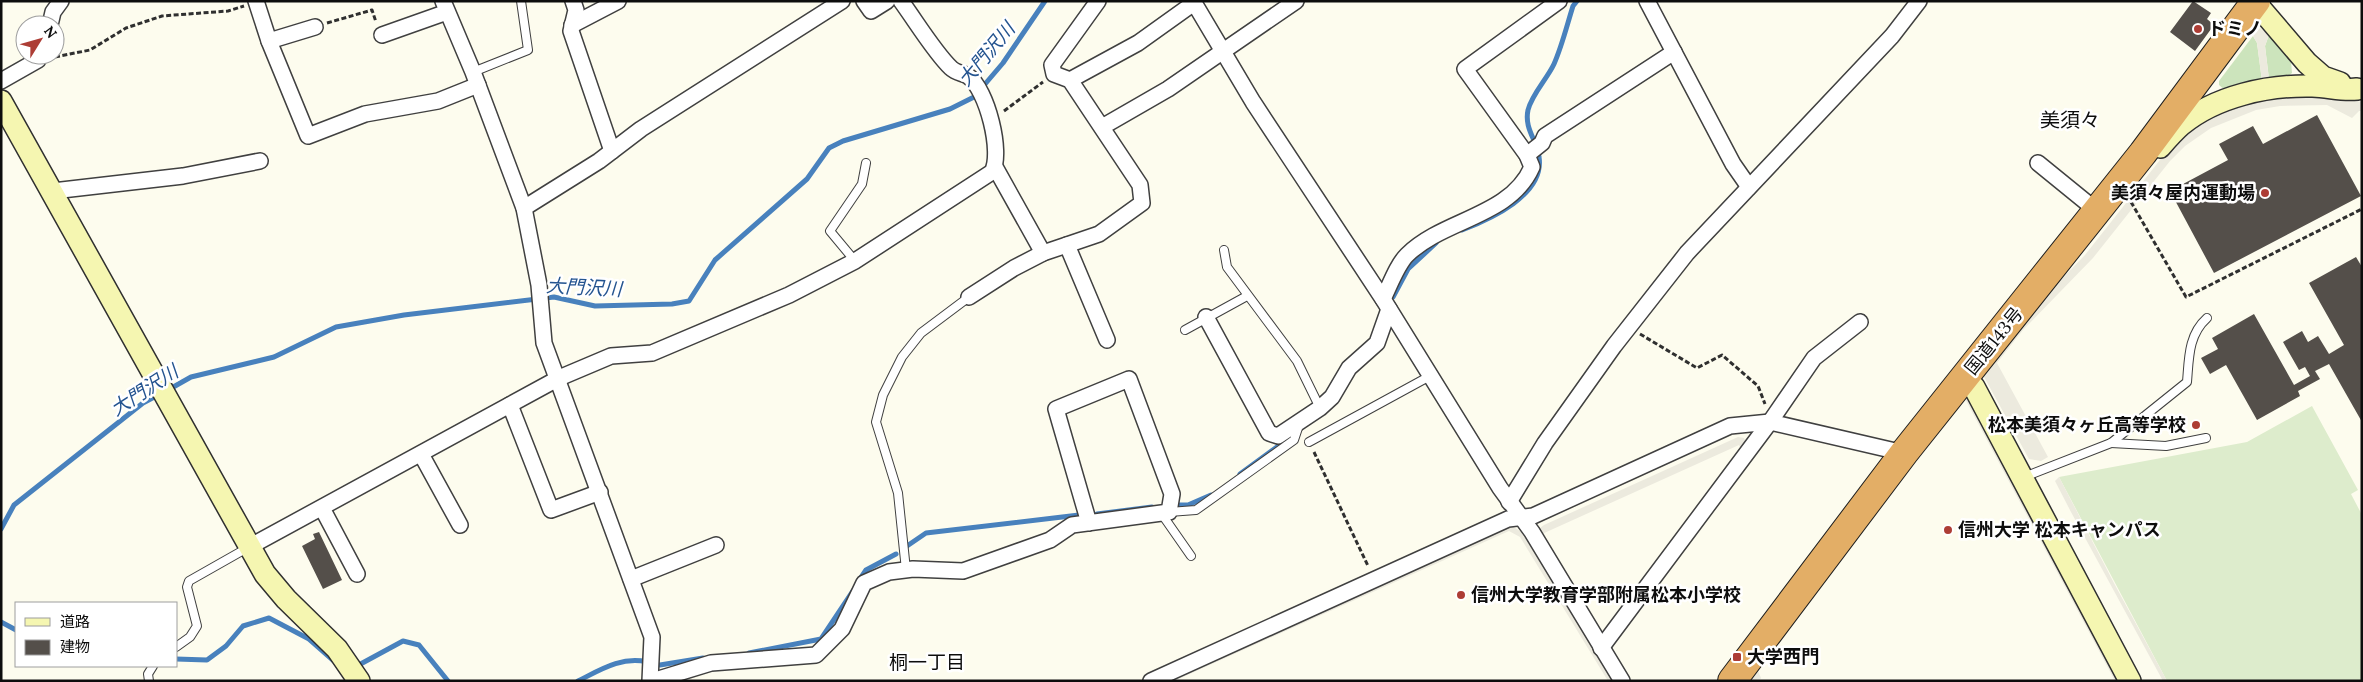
<svg xmlns="http://www.w3.org/2000/svg" width="2363" height="682" viewBox="0 0 2363 682" font-family="Lora,'Noto Sans JP',serif">
	<style>
		.green { fill: #cce4bc }
		.pitch { fill: #ddeccc }
		.plaza { fill: #eceade }
		.lines { fill: none; stroke-linecap: round; stroke-linejoin: round }
		.stream { stroke: #4881bd; stroke-width: 5 }
		.building { fill: #544f4a }
		.lane-casing { stroke: #404040; stroke-width: 10 }
		.street-casing { stroke: #404040; stroke-width: 18 }
		.secondary-casing { stroke: #2f2f2f; stroke-width: 24 }
		.highway-casing { stroke: #1e1e1e; stroke-width: 30 }
		.path { stroke: #2f2f2f; stroke-width: 3; stroke-dasharray: 5 2.5; stroke-linecap: butt }
		.lane { stroke: #fff; stroke-width: 8 }
		.street { stroke: #fff; stroke-width: 15 }
		.secondary { stroke: #f5f6b1; stroke-width: 21 }
		.highway { stroke: #e3ae66; stroke-width: 28 }
		.poi-dot { fill: #ad3d35; stroke: #fff; stroke-width: 2 }
		.labels { text-anchor: middle; stroke-width: 5; stroke-linejoin: round; paint-order: stroke }
		.poi-label { font-size: 18px; font-weight: bold; fill: #0d0d0d; stroke: #fff; text-anchor: start }
		.street-label { font-size: 18px; fill: #0d0d0d; stroke: #fff }
		.water-label { font-size: 19px; font-style: italic; fill: #245490; stroke: #fff }
		.neighbourhood-label { font-size: 19px; fill: #0d0d0d; stroke: #fff }
		.quarter-label { font-size: 20px; fill: #0d0d0d; stroke: #fff }
	</style>
	<rect width="100%" height="100%" fill="#fdfcee"/>
	<g class="green">
		<polygon points="2269,35 2291,61 2292,73 2287,77 2269,79 2265,46"/>
		<polygon points="2253,36 2257,43 2262,81 2225,90 2219,85 2219,81"/>
	</g>
	<polygon class="pitch" points="2312,406 2358,490 2351,494 2362,515 2362,681 2167,681 2059,477 2247,442"/>
	<g class="plaza">
		<polygon points="2260,28 2269,35 2265,46 2269,79 2262,81 2257,43 2253,36"/>
		<polygon points="2280,96 2341,97 2362,102 2362,111 2359,111 2352,118 2327,105 2280,106 2256,110 2211,128 2185,146 2170,161 2093,258 2023,330 1997,363 2048,457 2041,461 2029,459 1983,375 2048,293 2085,255 2171,146 2198,125 2220,113 2231,108"/>
		<polygon points="1964,390 2121,681 2115,681 1963,395 1806,603 1756,666 1761,678 1759,681 1751,681 1753,664 1842,551 1950,406 1961,391"/>
		<polygon points="1738,437 1744,438 1746,443 1742,452 1739,445 1542,534 1540,531 1540,528 1544,525"/>
		<polygon points="2059,477 2115,585 2167,681 2163,681 2071,512 2055,481"/>
		<polygon points="1512,526 1526,535 1615,681 1608,681 1520,537 1509,531 1174,681 1163,681"/>
	</g>
	<g class="lines">
		<g class="stream">
			<path d="M1462,230C1490,219 1545,195 1539,157C1537,140 1524,129 1528,110C1532,94 1547,79 1554,64C1562,46 1567,25 1573,6L1577,1"/>
			<polyline points="1393,297 1408,269 1436,243"/>
			<polyline points="168,390 191,377 274,357 336,327 404,315 554,297 595,306 672,304 689,301 715,260 807,179 829,148 843,141 950,109 974,97 1003,63 1045,1"/>
			<polyline points="1240,474 1292,436"/>
			<polyline points="1177,505 1188,505 1211,495"/>
			<polyline points="1097,514 1152,507"/>
			<polyline points="1,529 14,505 143,403 158,395"/>
			<polyline points="907,546 926,533 1079,515"/>
			<polyline points="860,579 866,570 896,554"/>
			<polyline points="1,622 16,630"/>
			<polyline points="749,653 821,639 853,591"/>
			<polyline points="176,659 207,660 226,646 243,626 269,618 309,639 334,661"/>
			<polyline points="660,665 703,658"/>
			<polyline points="355,667 403,641 419,645 448,681"/>
			<path d="M578,681C600,670 622,656 647,662"/>
		</g>
	</g>
	<g class="building">
		<polygon points="2193,1 2211,13 2207,19 2214,25 2195,51 2170,32"/>
		<polygon points="2317,115 2361,196 2214,273 2170,191 2228,160 2219,144 2253,126 2263,144"/>
		<polygon points="2356,257 2362,267 2362,422 2329,364 2315,371 2320,379 2298,391 2300,396 2257,420 2226,365 2210,374 2201,358 2218,349 2212,338 2254,314 2294,385 2310,376 2305,367 2299,370 2283,342 2302,331 2308,342 2318,336 2329,354 2344,345 2309,283"/>
		<polygon points="319,532 342,580 323,589 302,546 315,539 313,534"/>
	</g>
	<g class="lines">
		<g class="lane-casing">
			<g id="lane">
				<polyline points="473,72 528,50 521,1"/>
				<polyline points="1224,250 1227,267 1297,361 1320,408"/>
				<polyline points="855,261 830,231 862,184 866,163"/>
				<polyline points="1185,330 1247,296"/>
				<polyline points="1309,442 1430,376"/>
				<polyline points="2111,443 2166,446 2206,438"/>
				<path d="M2024,477L2111,443L2187,382C2189,359 2188,335 2207,318"/>
				<polyline points="1169,512 1196,510 1294,440 1299,425"/>
				<polyline points="1161,513 1191,556"/>
				<polyline points="906,570 898,493 876,422 883,395 902,357 921,333 969,297"/>
				<polyline points="176,647 190,637 197,626 187,587 189,581 249,547"/>
				<polyline points="149,681 148,674 153,666"/>
			</g>
		</g>
		<g class="street-casing">
			<g id="street">
				<polyline points="256,1 269,41 308,136 365,114 438,101 478,85"/>
				<polyline points="443,1 473,72 524,208 539,285 544,343 652,637 650,681"/>
				<polyline points="573,1 576,10 571,31 612,151"/>
				<polyline points="864,1 871,11 887,1"/>
				<polyline points="1193,1 1253,102 1383,299 1500,488 1532,532 1622,681"/>
				<polyline points="1647,1 1733,164 1749,187"/>
				<polyline points="50,25 53,12 61,1"/>
				<polyline points="572,25 618,1"/>
				<polyline points="382,35 447,12"/>
				<polyline points="269,41 315,27"/>
				<polyline points="1070,80 1138,43 1194,3"/>
				<polyline points="1,81 38,60 40,55"/>
				<polyline points="1102,127 1168,89 1296,1"/>
				<polyline points="1527,155 1542,143 1545,136 1674,52"/>
				<polyline points="2038,163 2097,211"/>
				<polyline points="995,167 1043,253"/>
				<polyline points="53,191 183,176 260,161"/>
				<polyline points="524,208 599,161 641,129 842,1"/>
				<polyline points="1067,245 1107,340"/>
				<polyline points="969,297 1014,268 1043,253 1099,234 1142,203 1140,185 1070,80 1054,74 1052,65 1098,1"/>
				<path d="M1383,299C1390,285 1397,265 1407,255C1443,219 1510,217 1532,167L1527,155L1465,69L1559,1"/>
				<polyline points="1206,317 1269,433 1278,436 1320,408 1332,397 1349,368 1377,343 1389,309"/>
				<polyline points="510,405 551,510 600,492"/>
				<polyline points="421,454 460,525"/>
				<polyline points="1509,502 1545,443 1614,346 1687,253 1892,36 1919,1"/>
				<polyline points="322,508 357,574"/>
				<path d="M249,547L559,378L611,356L652,353L789,295L855,261L992,172C1003,153 987,89 968,76C963,73 956,73 951,68C935,53 915,20 901,1"/>
				<polyline points="631,579 716,545"/>
				<polyline points="1601,648 1770,422 1814,358 1860,322"/>
				<polyline points="652,681 711,663 816,655 842,629 864,583 889,572 913,569 963,571 1050,540 1072,525 1169,512 1172,494 1129,379 1056,409 1089,523"/>
				<polyline points="1151,681 1508,519 1533,516 1730,426 1770,422 1904,453"/>
			</g>
		</g>
		<g class="secondary-casing">
			<g id="secondary">
				<polyline points="2254,1 2307,63 2323,77 2340,83"/>
				<polyline points="1,101 265,574 286,599 337,649 359,681"/>
				<path d="M2160,147C2167,139 2174,131 2181,125C2216,96 2268,85 2312,86C2328,86 2341,91 2357,89"/>
				<polyline points="1965,377 1974,387 2130,681"/>
			</g>
		</g>
		<g class="highway-casing">
			<polyline id="highway" points="1732,681 1904,453 2143,153 2256,1"/>
		</g>
		<g class="path">
			<polyline points="327,23 372,10 376,22"/>
			<polyline points="55,57 90,50 126,28 162,16 228,11 244,6"/>
			<polyline points="1004,111 1043,82"/>
			<polyline points="2131,202 2186,297 2362,209"/>
			<polyline points="1640,334 1697,368 1722,355 1758,386 1765,404"/>
			<polyline points="1314,452 1368,566"/>
		</g>
		<use href="#lane" class="lane"/>
		<use href="#street" class="street"/>
		<use href="#secondary" class="secondary"/>
		<use href="#highway" class="highway"/>
	</g>
	<g class="poi-dot">
		<circle cx="2198" cy="29" r="5"/>
		<circle cx="2265" cy="193" r="5"/>
		<circle cx="2196" cy="425" r="5"/>
		<circle cx="1948" cy="530" r="5"/>
		<circle cx="1461" cy="595" r="5"/>
		<rect x="1732" y="652" width="10" height="10" rx="2.5"/>
	</g>
	<g class="labels">
		<g class="poi-label">
			<text x="2208" y="35">ドミノ</text>
			<text x="2255" y="199" text-anchor="end">美須々屋内運動場</text>
			<text x="2186" y="431" text-anchor="end">松本美須々ヶ丘高等学校</text>
			<text x="1958" y="536">信州大学 松本キャンパス</text>
			<text x="1471" y="601">信州大学教育学部附属松本小学校</text>
			<text x="1747" y="663">大学西門</text>
		</g>
		<g class="street-label">
			<text transform="translate(1994 341) rotate(-51)" y="6">国道143号</text>
		</g>
		<g class="water-label">
			<text transform="translate(986 54) rotate(-50)" y="7">大門沢川</text>
			<text transform="translate(584 287) rotate(3)" y="7">大門沢川</text>
			<text transform="translate(144 390) rotate(-33)" y="7">大門沢川</text>
		</g>
		<g class="neighbourhood-label">
			<text x="927" y="669">桐一丁目</text>
		</g>
		<g class="quarter-label">
			<text x="2070" y="127">美須々</text>
		</g>
	</g>
	<rect width="2363" height="682" fill="none" stroke="#0d0d0d" stroke-width="5"/>
	<rect x="15" y="602" width="162" height="65" fill="#ffffff" stroke="#9e9e9e"/>
	<rect x="25" y="618" width="25" height="8" fill="#f5f6b1" stroke="#9e9e9e"/>
	<text x="60" y="627" font-size="15" fill="#0d0d0d">道路</text>
	<rect x="25" y="640" width="25" height="15" fill="#544f4a" stroke="#9e9e9e"/>
	<text x="60" y="652" font-size="15" fill="#0d0d0d">建物</text>
	<g transform="translate(40 40) rotate(53)"><circle r="24" fill="#ffffff" stroke="#9e9e9e"/>
	<path d="M0-4L9 19L0 12L-9 19Z" fill="#ad3d35"/>
	<text y="-8" font-size="14" font-weight="bold" text-anchor="middle" fill="#0d0d0d">N</text>
	</g>
</svg>
